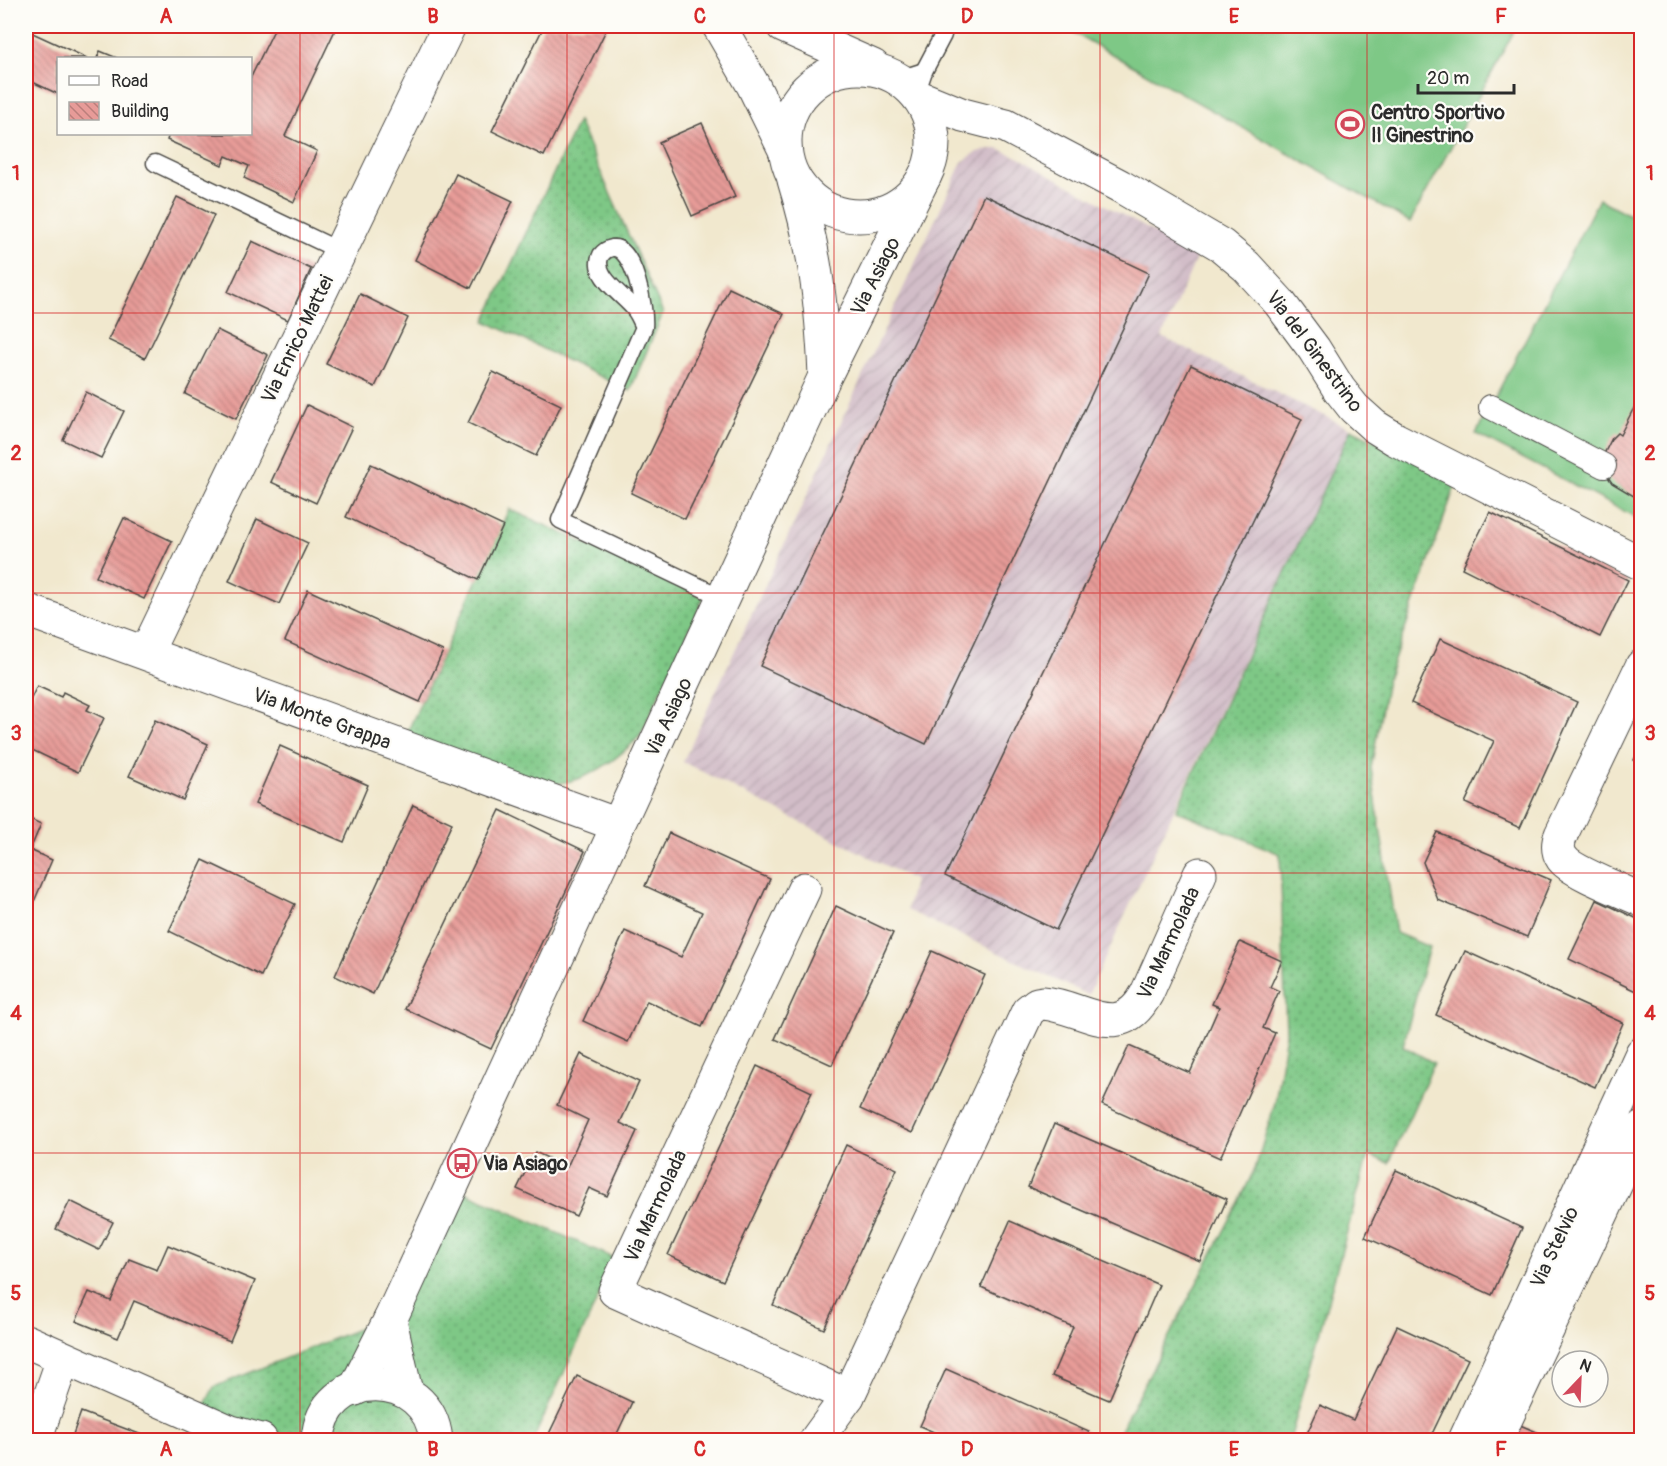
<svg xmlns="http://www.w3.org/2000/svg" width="1667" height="1466" viewBox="0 0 1667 1466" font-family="Pangolin,sans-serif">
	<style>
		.industrial { fill: url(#industrial-furrows) }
		.grass { fill: url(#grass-dots); stroke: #547a58; stroke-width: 1.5 }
		.pitch { fill: #7ec886; stroke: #547a58; stroke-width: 1.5 }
		.building { fill: url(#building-back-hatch) }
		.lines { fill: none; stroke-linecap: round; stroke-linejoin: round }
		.service-casing { stroke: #494743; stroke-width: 19 }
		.pedestrian-casing { stroke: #494743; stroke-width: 26 }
		.minor-casing { stroke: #494743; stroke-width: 35 }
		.tertiary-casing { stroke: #494743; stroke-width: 35 }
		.service { stroke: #fff; stroke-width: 16 }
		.pedestrian { stroke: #fff; stroke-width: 24 }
		.minor { stroke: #fff; stroke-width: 33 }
		.tertiary { stroke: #fff; stroke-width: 33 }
		.grid { fill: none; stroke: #d62828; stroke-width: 1.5; stroke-opacity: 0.55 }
		.labels { text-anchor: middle; stroke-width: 4.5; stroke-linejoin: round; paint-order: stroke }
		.poi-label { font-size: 20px; font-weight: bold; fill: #2b2b2b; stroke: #fdfcf7; text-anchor: start }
		.street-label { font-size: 20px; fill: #2b2b2b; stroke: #fdfcf7 }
		.neatline { fill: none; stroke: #d62828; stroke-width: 2 }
		.grid-label { font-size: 20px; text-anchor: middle; font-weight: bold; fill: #d62828 }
	</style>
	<defs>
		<pattern id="industrial-furrows" width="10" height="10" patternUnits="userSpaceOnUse" patternTransform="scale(1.5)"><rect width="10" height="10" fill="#d2bdc8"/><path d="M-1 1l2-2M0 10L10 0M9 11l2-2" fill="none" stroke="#b4a3ac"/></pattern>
		<pattern id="grass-dots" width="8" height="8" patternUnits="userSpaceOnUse" patternTransform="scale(1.5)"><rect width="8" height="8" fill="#7ec886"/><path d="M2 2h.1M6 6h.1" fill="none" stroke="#67a36e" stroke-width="1.8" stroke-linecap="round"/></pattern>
		<pattern id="building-back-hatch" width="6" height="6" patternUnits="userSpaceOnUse" patternTransform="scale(1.5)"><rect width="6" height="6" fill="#e79b98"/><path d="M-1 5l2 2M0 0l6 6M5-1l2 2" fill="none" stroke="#bb7f7c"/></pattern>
	</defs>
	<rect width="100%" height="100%" fill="#fdfcf7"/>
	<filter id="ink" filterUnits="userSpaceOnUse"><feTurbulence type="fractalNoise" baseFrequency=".0167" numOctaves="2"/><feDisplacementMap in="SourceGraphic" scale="12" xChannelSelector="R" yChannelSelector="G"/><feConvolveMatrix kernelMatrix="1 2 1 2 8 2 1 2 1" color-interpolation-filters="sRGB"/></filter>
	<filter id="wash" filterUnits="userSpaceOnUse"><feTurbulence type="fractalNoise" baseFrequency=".008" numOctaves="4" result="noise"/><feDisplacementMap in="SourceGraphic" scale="24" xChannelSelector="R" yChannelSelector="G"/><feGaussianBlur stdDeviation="1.35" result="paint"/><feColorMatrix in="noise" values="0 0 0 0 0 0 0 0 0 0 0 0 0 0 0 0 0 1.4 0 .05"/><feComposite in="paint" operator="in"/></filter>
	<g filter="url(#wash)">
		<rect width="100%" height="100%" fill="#f1e8ce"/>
		<polygon class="industrial" points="989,149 999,149 1018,157 1197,256 1162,337 1351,429 1088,995 907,910 914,880 683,762 962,162 977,152"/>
		<g class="grass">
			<polygon points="578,121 663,313 630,391 485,321"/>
			<polygon points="1351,429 1457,481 1387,680 1371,768 1396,933 1429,947 1403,1046 1434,1063 1389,1163 1368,1155 1290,1440 1115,1440 1238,1204 1256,1166 1275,1103 1286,1033 1280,854 1176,810"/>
			<path d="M509,509L704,597L640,736C613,764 577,789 536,783C520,780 503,771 488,765C461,755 434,745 406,735Z"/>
			<polygon points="451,1186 616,1259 533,1440 187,1440 214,1387 358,1329 399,1299"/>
		</g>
		<g class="pitch">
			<polygon points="1062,26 1517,26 1410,222"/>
			<polygon points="1599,199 1641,221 1641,520 1476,434"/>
		</g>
		<g id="blocks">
			<g class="building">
				<polygon points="276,26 337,26 285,136 317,151 294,202 244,178 249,166 226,156 222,165 167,140 169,134 250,134 250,79"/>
				<polygon points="544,26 608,26 544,156 492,131"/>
				<polygon points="26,30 87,58 58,58 58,94 26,79"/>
				<polygon points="100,51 117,58 97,58"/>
				<polygon points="702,123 735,197 692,216 659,142"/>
				<polygon points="456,174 513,201 471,288 415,260"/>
				<polygon points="984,195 1149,273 926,744 760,666"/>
				<polygon points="177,197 214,215 145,358 108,340"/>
				<polygon points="252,241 311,269 288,320 228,292"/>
				<polygon points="729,288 784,314 685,519 631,493"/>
				<polygon points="360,294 408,318 375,387 326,364"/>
				<polygon points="217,330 268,355 236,419 185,394"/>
				<polygon points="1191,365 1302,419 1056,930 945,876"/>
				<polygon points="493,372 561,405 536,456 468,423"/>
				<polygon points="86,392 124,411 101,458 63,440"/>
				<polygon points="1642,392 1642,501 1612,483 1606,474 1604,454 1612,438 1617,433 1620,435"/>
				<polygon points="307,405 352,427 316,503 271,482"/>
				<polygon points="371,464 503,526 478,580 346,517"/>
				<polygon points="1490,512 1628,580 1600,637 1462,568"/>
				<polygon points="124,518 172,541 144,599 96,577"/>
				<polygon points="257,519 308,543 279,604 229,581"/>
				<polygon points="308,590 443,651 420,702 285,641"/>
				<polygon points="1440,639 1577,702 1520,828 1465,803 1494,741 1411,703"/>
				<polygon points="37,686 61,697 63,692 90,705 87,710 104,718 78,772 26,747 26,709"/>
				<polygon points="155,720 208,744 183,800 129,776"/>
				<polygon points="280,746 368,785 344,842 255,804"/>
				<polygon points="1642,746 1642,764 1634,760"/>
				<polygon points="413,805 452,823 373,994 335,976"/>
				<polygon points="500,810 585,851 491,1049 405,1009"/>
				<polygon points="26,817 41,824 30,850 52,860 26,920"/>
				<polygon points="1437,832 1551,880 1527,937 1438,900 1423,862"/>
				<polygon points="669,833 770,879 702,1027 647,1001 628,1042 583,1021 625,931 681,957 702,912 645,886"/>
				<polygon points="203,860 295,904 261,976 169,931"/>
				<polygon points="1597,900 1642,921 1642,994 1569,959"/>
				<polygon points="836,906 893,933 832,1065 775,1039"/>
				<polygon points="1240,942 1282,961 1270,987 1279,991 1263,1028 1275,1033 1220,1158 1102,1105 1129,1046 1190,1073 1219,1007 1212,1004"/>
				<polygon points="932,951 985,975 912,1133 860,1109"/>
				<polygon points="1465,951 1623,1023 1595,1087 1436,1015"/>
				<polygon points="581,1054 639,1082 620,1123 637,1131 607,1196 589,1188 576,1216 517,1189 535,1152 567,1167 588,1120 557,1105"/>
				<polygon points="757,1066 812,1092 723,1281 668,1255"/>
				<polygon points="1054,1124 1227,1199 1200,1261 1028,1187"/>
				<polygon points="846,1145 897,1169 824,1329 773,1305"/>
				<polygon points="1396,1170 1522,1228 1492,1295 1365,1237"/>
				<polygon points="70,1201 113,1222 99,1250 56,1229"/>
				<polygon points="1010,1221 1159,1285 1109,1400 1052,1376 1073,1327 981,1287"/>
				<polygon points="168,1245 255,1281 230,1341 134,1301 118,1338 76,1321 89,1292 111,1301 129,1259 157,1270"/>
				<polygon points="1397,1326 1468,1359 1429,1440 1304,1440 1320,1405 1353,1420"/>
				<polygon points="946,1369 1089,1432 1085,1440 952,1440 920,1426"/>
				<polygon points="577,1376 632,1402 614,1440 546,1440"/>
				<polygon points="26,1392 32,1395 26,1413"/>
				<polygon points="81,1412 142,1435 140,1440 71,1440"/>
				<polygon points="1520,1425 1556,1440 1514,1440"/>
			</g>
		</g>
	</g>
	<g filter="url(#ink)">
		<use href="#blocks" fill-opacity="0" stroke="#494743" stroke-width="1.5"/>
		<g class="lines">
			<g class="service-casing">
				<g id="service">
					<polyline points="899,79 924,71"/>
					<polyline points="916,94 924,71 943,35"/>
					<polyline points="155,163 340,251"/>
					<path d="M644,327C641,321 639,315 635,310C626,297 590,275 601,255C604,251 607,249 612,248C634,245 646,310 644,327L560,520L723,598"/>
				</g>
			</g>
			<g class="pedestrian-casing">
				<polyline id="pedestrian" points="1491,407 1604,466"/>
			</g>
			<g class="minor-casing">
				<g id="minor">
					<polyline points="919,97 963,115 1006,126 1120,186 1221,245 1246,266 1279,302 1314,349 1339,389 1354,408 1374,426 1395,439 1642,564"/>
					<polyline points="26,610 618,825"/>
					<polyline points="146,653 449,26"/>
					<path d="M1642,666L1561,835C1558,842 1557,851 1562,858C1570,871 1625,892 1642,900"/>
					<polyline points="804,889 615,1291 848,1396"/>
					<polyline points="26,1341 231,1432 261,1440"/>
					<polyline points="35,1440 63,1359"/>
					<path d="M816,1440L848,1396L1028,1011L1037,1004L1043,1003C1084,1006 1119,1045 1147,993L1200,874"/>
					<polyline points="1465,1440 1642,1053"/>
					<polyline points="1496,1440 1642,1128"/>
				</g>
			</g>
			<g class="tertiary-casing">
				<g id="tertiary">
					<polyline points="719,26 753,85 785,150"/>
					<polyline points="783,26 873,66"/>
					<circle cx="859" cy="142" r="74"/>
					<path d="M794,180C815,248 822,305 825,375"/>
					<polyline points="390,1320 406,1392"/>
					<polyline points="355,1389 390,1320 825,376 925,175"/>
					<path d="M318,1440C322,1366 429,1367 436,1440"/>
				</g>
			</g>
			<use href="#service" class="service"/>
			<use href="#pedestrian" class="pedestrian"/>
			<use href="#minor" class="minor"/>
			<use href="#tertiary" class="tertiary"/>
		</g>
	</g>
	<path class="grid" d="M300,26V1440M567,26V1440M834,26V1440M1100,26V1440M1367,26V1440M26,313H1642M26,593H1642M26,873H1642M26,1153H1642"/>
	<defs>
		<g id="stadium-ring" transform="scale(1.5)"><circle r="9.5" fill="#fdfcf7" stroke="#d1495b" stroke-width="1.5"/><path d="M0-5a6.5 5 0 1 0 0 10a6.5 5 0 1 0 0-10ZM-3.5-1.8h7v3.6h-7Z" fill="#d1495b"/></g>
		<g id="bus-ring" transform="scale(1.5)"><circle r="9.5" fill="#fdfcf7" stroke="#d1495b" stroke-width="1.5"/><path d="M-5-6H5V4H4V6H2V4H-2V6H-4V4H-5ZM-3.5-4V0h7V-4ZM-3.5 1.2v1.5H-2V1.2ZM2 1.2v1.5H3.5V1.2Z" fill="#d1495b"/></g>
	</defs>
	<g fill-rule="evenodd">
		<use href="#stadium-ring" x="1350" y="124"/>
		<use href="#bus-ring" x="462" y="1163"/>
	</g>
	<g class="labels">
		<g class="poi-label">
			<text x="1371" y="119">Centro Sportivo<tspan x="1371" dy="23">Il Ginestrino</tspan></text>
			<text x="483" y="1170">Via Asiago</text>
		</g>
		<g class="street-label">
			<text transform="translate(875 276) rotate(-63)" y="7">Via Asiago</text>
			<text transform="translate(297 339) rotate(-64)" y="7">Via Enrico Mattei</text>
			<text transform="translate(1315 351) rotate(53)" y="7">Via del Ginestrino</text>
			<text transform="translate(668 717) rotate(-65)" y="7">Via Asiago</text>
			<text transform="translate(322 718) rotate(20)" y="7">Via Monte Grappa</text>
			<text transform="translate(1168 943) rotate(-65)" y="7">Via Marmolada</text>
			<text transform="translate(655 1206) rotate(-65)" y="7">Via Marmolada</text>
			<text transform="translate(1554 1247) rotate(-65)" y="7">Via Stelvio</text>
		</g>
	</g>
	<rect width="1667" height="1466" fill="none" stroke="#fdfcf7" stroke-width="66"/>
	<rect x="57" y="57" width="195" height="78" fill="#fdfcf7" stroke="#a9a8a5" stroke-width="1.5"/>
	<rect x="69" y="76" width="30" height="9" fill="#ffffff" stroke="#a9a8a5" stroke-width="1.5"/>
	<text x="111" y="87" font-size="18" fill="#2b2b2b">Road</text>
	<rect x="69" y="102" width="30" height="18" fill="url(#building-back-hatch)" stroke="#a9a8a5" stroke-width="1.5"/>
	<text x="111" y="117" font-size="18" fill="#2b2b2b">Building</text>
	<g transform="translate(1580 1379) rotate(23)"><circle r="28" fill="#fdfcf7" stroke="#a9a8a5" stroke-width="1.5"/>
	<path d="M0-4.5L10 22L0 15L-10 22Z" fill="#d1495b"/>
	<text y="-9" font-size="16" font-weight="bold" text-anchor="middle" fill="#2b2b2b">N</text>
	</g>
	<path d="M1418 84v9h96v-9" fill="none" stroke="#2b2b2b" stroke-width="3"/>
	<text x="1427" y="84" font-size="18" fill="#2b2b2b" stroke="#fdfcf7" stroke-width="4.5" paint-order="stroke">20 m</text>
	<rect x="33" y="33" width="1601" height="1400" class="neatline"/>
	<g class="grid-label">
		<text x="166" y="23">A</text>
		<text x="433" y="23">B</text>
		<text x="700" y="23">C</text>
		<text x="967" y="23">D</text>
		<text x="1234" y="23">E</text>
		<text x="1501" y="23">F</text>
		<text x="16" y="180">1</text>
		<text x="1650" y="180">1</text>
		<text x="16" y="460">2</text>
		<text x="1650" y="460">2</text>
		<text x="16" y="740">3</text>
		<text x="1650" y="740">3</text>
		<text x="16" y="1020">4</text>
		<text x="1650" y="1020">4</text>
		<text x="16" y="1300">5</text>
		<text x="1650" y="1300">5</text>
		<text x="166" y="1456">A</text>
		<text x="433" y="1456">B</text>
		<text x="700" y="1456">C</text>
		<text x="967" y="1456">D</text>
		<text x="1234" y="1456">E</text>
		<text x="1501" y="1456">F</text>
	</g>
</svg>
